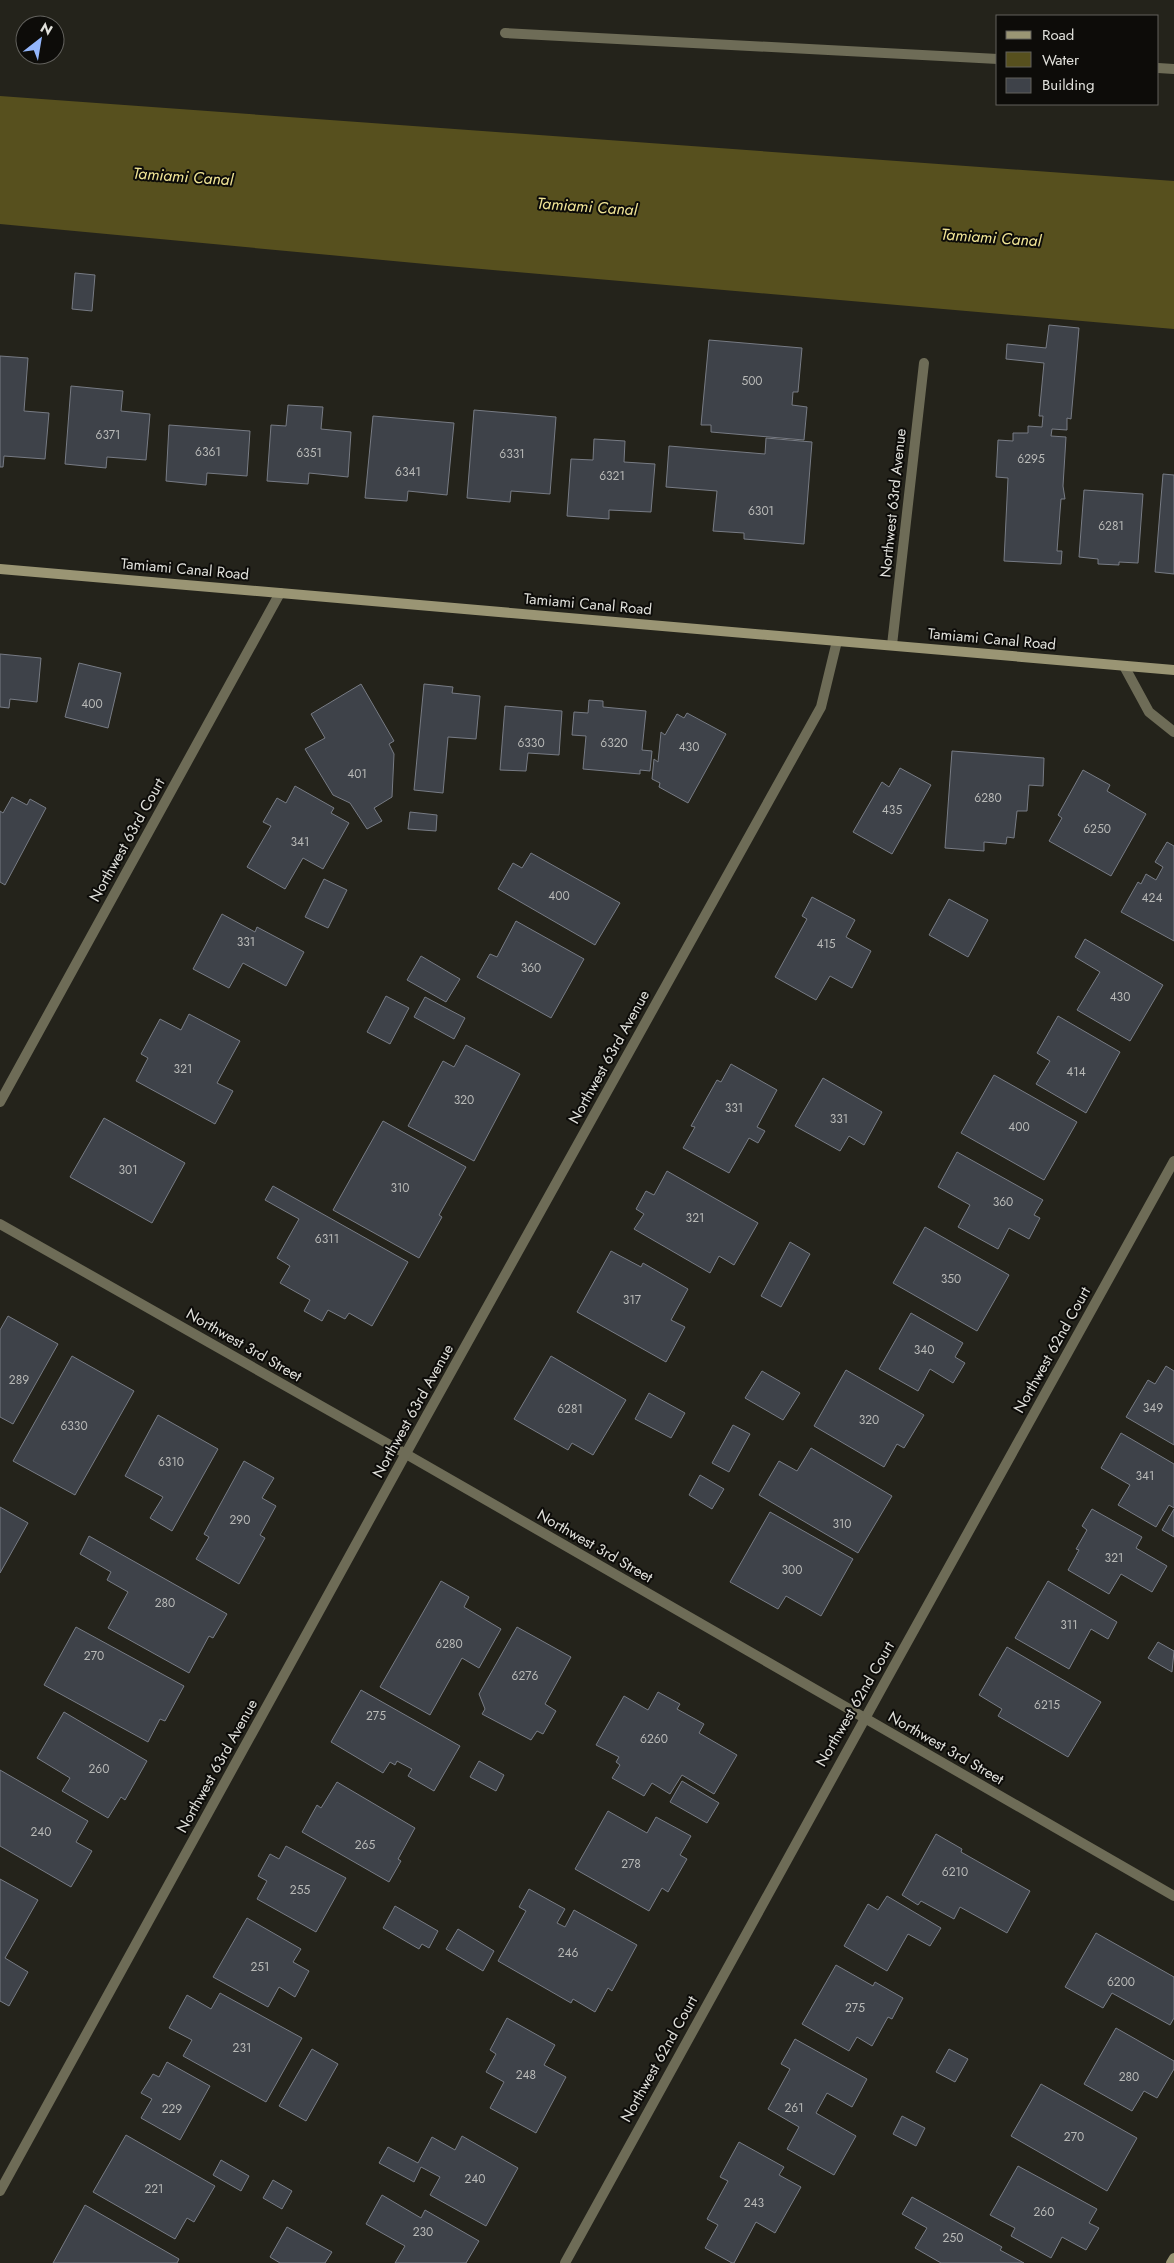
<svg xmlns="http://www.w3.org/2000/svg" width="1174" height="2263" viewBox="0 0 1174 2263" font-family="Jost,sans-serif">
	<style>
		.water { fill: #57501e }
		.building { fill: #3e4249; stroke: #777b84 }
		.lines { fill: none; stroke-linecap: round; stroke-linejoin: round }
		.lane { stroke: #6e6c57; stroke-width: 10 }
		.street { stroke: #6e6c57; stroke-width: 10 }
		.secondary { stroke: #9a9574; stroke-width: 10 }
		.labels { text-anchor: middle; stroke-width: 4; stroke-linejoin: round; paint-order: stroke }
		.number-label { font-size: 12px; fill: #b8b9b7 }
		.street-label { font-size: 15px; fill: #e1e1dc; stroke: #0d0c09 }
		.water-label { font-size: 16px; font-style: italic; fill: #f1e596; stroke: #0d0c09 }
	</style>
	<rect width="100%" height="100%" fill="#24231b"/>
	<polygon class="water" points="0,96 1174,181 1174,329 436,265 0,224"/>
	<g class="building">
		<polygon points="75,273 95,275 92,311 72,309"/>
		<polygon points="1049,325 1079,328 1071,419 1067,418 1067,430 1052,429 1051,436 1066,437 1063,486 1065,499 1061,499 1057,551 1062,551 1061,564 1004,561 1008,478 996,477 998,440 1013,441 1013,433 1028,433 1028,426 1042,427 1043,416 1039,416 1044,363 1006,359 1007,344 1046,348"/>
		<polygon points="709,340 802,348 798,392 793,392 792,405 807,407 804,440 711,432 711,425 701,425"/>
		<polygon points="0,356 28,358 24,411 49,413 45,459 4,456 3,467 0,467"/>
		<polygon points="71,386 123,391 121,411 150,414 146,460 107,457 106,468 65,464"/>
		<polygon points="288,405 323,407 321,429 351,432 348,477 309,473 308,484 267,481 271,425 286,426"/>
		<polygon points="474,410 556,417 550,494 511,491 510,502 467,498"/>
		<polygon points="373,416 454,423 447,495 408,491 407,501 365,498"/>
		<polygon points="169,425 250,431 247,476 207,473 206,485 166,481"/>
		<polygon points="766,438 812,442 804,544 744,539 744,533 713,531 717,491 666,487 669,446 765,454"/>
		<polygon points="594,439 625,441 624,462 655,464 651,512 609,510 609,519 567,516 571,459 593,460"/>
		<polygon points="1163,474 1174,475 1174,574 1155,572"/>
		<polygon points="1084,490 1143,494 1138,563 1119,562 1119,565 1098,564 1098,559 1079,557"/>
		<polygon points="0,654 41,658 37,702 10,699 9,708 0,707"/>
		<polygon points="79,663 121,673 108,728 65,717"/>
		<polygon points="361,684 394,741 389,744 394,754 392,797 374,808 382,821 367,829 350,803 333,795 305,749 325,738 311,714"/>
		<polygon points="424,684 453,687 452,693 480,696 476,739 448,737 443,793 414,790"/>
		<polygon points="589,700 603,701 603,707 646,711 642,750 652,751 650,771 640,770 640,774 583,769 586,736 572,735 574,712 588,713"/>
		<polygon points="505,706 562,711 559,755 528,753 526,771 500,770"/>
		<polygon points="687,713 726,734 688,803 659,787 660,783 652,779 654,759 658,762 661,732 665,735 677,714 684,718"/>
		<polygon points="952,751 1044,758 1043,786 1029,785 1027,811 1017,811 1014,838 1007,837 1006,844 984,842 984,851 945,848"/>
		<polygon points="900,768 931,785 892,854 853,832 882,782 889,787"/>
		<polygon points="1083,770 1110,785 1107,791 1146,814 1111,876 1049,841 1062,818 1058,815"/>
		<polygon points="295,786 334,808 331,813 349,823 323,869 303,858 285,889 247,867 271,826 263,822 277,798 286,803"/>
		<polygon points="12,797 27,805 30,799 46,808 5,885 0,882 0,811 3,813"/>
		<polygon points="410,812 437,815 436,831 408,829"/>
		<polygon points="1167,842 1174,846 1174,941 1121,912 1138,882 1141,884 1146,874 1156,880 1163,867 1155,862"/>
		<polygon points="531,853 620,903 595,945 498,889 513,863 522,868"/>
		<polygon points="324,879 347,890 328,928 305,917"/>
		<polygon points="812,897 855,920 846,937 871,951 852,988 830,976 816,1000 775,977 807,919 802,916"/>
		<polygon points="949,899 988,920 968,957 929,935"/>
		<polygon points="222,914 255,932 257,927 304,952 286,986 243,963 229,988 193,969"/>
		<polygon points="516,921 584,959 551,1018 477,977 490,954 497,957"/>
		<polygon points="1085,939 1163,985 1130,1041 1077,1010 1100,972 1075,957"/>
		<polygon points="421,956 460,979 446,1002 407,980"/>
		<polygon points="386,996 409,1008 390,1044 367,1032"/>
		<polygon points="425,997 465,1018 454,1039 414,1017"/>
		<polygon points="189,1014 240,1041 217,1083 233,1091 215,1124 136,1081 148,1058 141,1054 160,1019 181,1030"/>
		<polygon points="1058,1016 1120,1052 1086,1113 1036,1084 1050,1061 1037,1053"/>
		<polygon points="466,1045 520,1074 474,1161 408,1126 443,1061 454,1067"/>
		<polygon points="731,1064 777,1090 757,1127 765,1131 758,1143 749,1138 729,1173 683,1148 695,1127 691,1126 717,1080 721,1082"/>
		<polygon points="994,1075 1077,1122 1044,1180 961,1133"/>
		<polygon points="823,1078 882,1112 864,1145 849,1136 840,1151 795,1126"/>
		<polygon points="104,1118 185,1163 152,1223 70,1177"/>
		<polygon points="383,1121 466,1167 439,1215 442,1217 419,1258 333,1210"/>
		<polygon points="957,1152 1043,1200 1034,1215 1040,1218 1029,1239 1009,1228 998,1249 958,1227 970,1205 938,1187"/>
		<polygon points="667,1171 758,1223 734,1265 719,1256 710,1273 634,1229 644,1214 636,1209 646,1191 654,1195"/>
		<polygon points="273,1186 408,1262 372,1326 349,1313 345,1319 328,1310 322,1321 304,1311 310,1300 280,1283 290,1266 277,1258 299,1219 265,1200"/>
		<polygon points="925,1227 1009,1275 977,1331 893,1283"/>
		<polygon points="790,1242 810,1254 781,1307 761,1296"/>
		<polygon points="611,1251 641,1267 643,1263 688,1289 671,1320 685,1327 666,1362 577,1312"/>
		<polygon points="911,1313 963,1343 955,1357 965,1363 953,1383 930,1369 918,1391 879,1369"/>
		<polygon points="8,1316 58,1344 13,1424 0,1417 0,1330"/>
		<polygon points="72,1356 134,1391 75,1495 13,1461"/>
		<polygon points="551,1356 626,1400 593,1455 572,1443 568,1450 514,1419"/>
		<polygon points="1166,1366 1174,1371 1174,1445 1126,1417 1148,1380 1155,1384"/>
		<polygon points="846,1370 924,1415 904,1448 897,1444 884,1467 814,1426"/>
		<polygon points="762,1371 800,1393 783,1420 745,1398"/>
		<polygon points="649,1393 685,1413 671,1438 635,1419"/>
		<polygon points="158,1415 218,1449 172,1531 150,1518 163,1497 125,1476"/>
		<polygon points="733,1425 750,1434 729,1472 712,1463"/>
		<polygon points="1121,1433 1174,1464 1174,1508 1169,1505 1156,1527 1118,1505 1130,1485 1101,1468"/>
		<polygon points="811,1448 892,1496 858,1553 759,1495 779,1461 797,1471"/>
		<polygon points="244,1461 274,1478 262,1498 276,1506 260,1535 265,1538 239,1584 196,1559 209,1537 204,1534"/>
		<polygon points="700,1475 724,1489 712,1509 689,1495"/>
		<polygon points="0,1507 28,1523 0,1573"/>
		<polygon points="1092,1509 1142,1537 1136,1548 1167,1566 1152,1592 1121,1574 1109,1594 1068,1570 1079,1550 1076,1549 1087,1530 1082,1526"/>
		<polygon points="1174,1509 1174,1537 1162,1530"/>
		<polygon points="770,1512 853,1559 821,1616 786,1596 778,1609 730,1582"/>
		<polygon points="89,1536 227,1614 213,1638 209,1636 189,1673 108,1628 128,1592 107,1580 111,1572 80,1554"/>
		<polygon points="441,1581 469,1597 464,1607 501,1629 479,1668 462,1658 430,1715 380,1687"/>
		<polygon points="1048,1581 1117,1622 1108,1639 1091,1629 1069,1669 1015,1638"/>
		<polygon points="76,1627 184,1686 165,1721 160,1719 148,1742 44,1685"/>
		<polygon points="517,1627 571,1657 545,1704 556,1711 543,1734 537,1731 531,1740 482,1714 485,1709 479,1694"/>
		<polygon points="1158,1642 1174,1651 1172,1672 1148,1658"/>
		<polygon points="1007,1647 1101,1702 1068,1757 998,1716 1002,1709 979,1695"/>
		<polygon points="361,1690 460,1746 434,1791 408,1776 412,1769 397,1761 395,1765 390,1762 383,1773 331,1742"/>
		<polygon points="658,1692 680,1704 677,1709 704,1724 699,1733 737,1755 714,1794 682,1775 670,1794 652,1783 644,1796 612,1778 620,1765 616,1762 619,1757 596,1745 624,1696 648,1710"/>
		<polygon points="64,1712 147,1761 125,1800 121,1797 108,1818 62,1791 70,1778 37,1758"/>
		<polygon points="479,1761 504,1775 496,1791 470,1777"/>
		<polygon points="0,1770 88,1821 76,1842 92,1851 71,1887 0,1846"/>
		<polygon points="682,1781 719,1803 707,1823 670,1802"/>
		<polygon points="337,1782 415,1828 398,1859 401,1861 389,1882 302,1832 317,1805 321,1808"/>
		<polygon points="608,1811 647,1833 656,1817 691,1836 680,1855 687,1859 668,1892 662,1888 649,1911 575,1869"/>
		<polygon points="936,1834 962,1849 961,1852 1030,1891 1007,1933 960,1907 954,1919 921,1901 918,1905 902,1895"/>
		<polygon points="286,1846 346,1878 316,1932 257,1899 267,1881 258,1876 270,1854 279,1859"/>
		<polygon points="0,1879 38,1900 5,1958 28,1972 9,2006 0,2001"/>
		<polygon points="529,1889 565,1909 557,1923 565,1927 574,1910 637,1945 612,1991 608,1988 595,2012 573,1999 571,2003 498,1961 526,1911 519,1907"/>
		<polygon points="887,1896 941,1928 930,1946 908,1934 887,1971 844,1946 868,1904 878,1910"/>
		<polygon points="395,1906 438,1931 429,1948 422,1944 419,1949 383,1928"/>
		<polygon points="247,1918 301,1949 293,1962 309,1971 295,1997 279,1987 268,2007 213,1977"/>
		<polygon points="458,1929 494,1951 483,1971 446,1949"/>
		<polygon points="1096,1933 1174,1977 1174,2018 1170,2025 1112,1993 1103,2008 1065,1987"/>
		<polygon points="836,1965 873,1986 875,1982 903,1998 892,2019 888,2017 872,2046 857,2037 849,2051 802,2024"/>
		<polygon points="220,1993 302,2038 266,2102 183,2056 192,2040 169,2028 187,1995 211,2009"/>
		<polygon points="507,2018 555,2045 544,2065 566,2077 536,2133 490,2108 504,2082 486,2072 496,2054 490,2050"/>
		<polygon points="1116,2028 1174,2061 1174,2069 1157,2098 1144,2091 1132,2111 1084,2084"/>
		<polygon points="795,2039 867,2079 852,2107 827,2093 816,2113 856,2136 834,2175 787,2149 799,2127 768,2109 790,2069 781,2064"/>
		<polygon points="312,2049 338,2064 306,2121 279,2106"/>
		<polygon points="949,2049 968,2059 955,2082 936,2072"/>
		<polygon points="167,2062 210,2086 180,2140 141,2118 152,2099 141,2093 153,2074 159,2077"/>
		<polygon points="1041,2084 1137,2138 1107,2191 1011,2136"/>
		<polygon points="902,2116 925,2128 916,2146 893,2134"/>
		<polygon points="126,2135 215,2186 194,2222 187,2218 175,2239 93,2192"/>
		<polygon points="462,2136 518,2168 486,2226 430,2195 440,2177 421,2167 414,2182 379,2163 388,2147 418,2163 432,2137 455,2150"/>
		<polygon points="739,2142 784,2167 779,2175 801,2187 775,2233 756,2222 734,2263 732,2263 705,2248 718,2225 707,2219 728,2181 720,2177"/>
		<polygon points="221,2160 249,2176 241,2191 213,2175"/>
		<polygon points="1018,2166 1097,2209 1089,2223 1099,2228 1086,2250 1062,2237 1051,2258 1011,2236 1015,2228 990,2215"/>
		<polygon points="273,2180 292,2191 282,2209 263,2198"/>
		<polygon points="382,2195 421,2218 425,2210 479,2241 466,2263 395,2263 405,2246 366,2224"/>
		<polygon points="912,2197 1002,2247 1000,2250 1024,2263 941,2263 915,2248 927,2228 902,2214"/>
		<polygon points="85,2205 179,2259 177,2263 53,2263"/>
		<polygon points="287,2227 332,2252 325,2263 280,2263 270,2257"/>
	</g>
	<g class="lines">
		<g class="lane">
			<polyline points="505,33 998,59"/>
			<polyline points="1158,68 1174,69"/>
		</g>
		<g class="street">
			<polyline points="892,645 924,363"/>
			<polyline points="1124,666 1149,712 1174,732"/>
			<polyline points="0,1102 280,593"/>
			<polyline points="0,1224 406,1454 1174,1896"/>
			<polyline points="0,2191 426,1417 821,707 837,641"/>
			<path d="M565,2263C766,1895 971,1528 1174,1161"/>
		</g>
		<g class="secondary">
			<polyline points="0,569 1174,670"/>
			<polyline points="1171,2263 1174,2258"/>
		</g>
	</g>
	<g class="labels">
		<g class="number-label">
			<text x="752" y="385">500</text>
			<text x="108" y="439">6371</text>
			<text x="208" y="456">6361</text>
			<text x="309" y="457">6351</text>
			<text x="512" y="458">6331</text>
			<text x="1031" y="463">6295</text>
			<text x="408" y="476">6341</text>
			<text x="612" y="480">6321</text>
			<text x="761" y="515">6301</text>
			<text x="1111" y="530">6281</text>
			<text x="92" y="708">400</text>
			<text x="531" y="747">6330</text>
			<text x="614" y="747">6320</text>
			<text x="689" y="751">430</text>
			<text x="357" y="778">401</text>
			<text x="988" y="802">6280</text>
			<text x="892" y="814">435</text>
			<text x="1097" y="833">6250</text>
			<text x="300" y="846">341</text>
			<text x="559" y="900">400</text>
			<text x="1152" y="902">424</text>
			<text x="246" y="946">331</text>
			<text x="826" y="948">415</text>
			<text x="531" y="972">360</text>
			<text x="1120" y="1001">430</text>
			<text x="183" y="1073">321</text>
			<text x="1076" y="1076">414</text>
			<text x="464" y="1104">320</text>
			<text x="734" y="1112">331</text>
			<text x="839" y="1123">331</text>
			<text x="1019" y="1131">400</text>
			<text x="128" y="1174">301</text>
			<text x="400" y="1192">310</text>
			<text x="1003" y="1206">360</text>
			<text x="695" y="1222">321</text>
			<text x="327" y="1243">6311</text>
			<text x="951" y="1283">350</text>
			<text x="632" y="1304">317</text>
			<text x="924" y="1354">340</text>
			<text x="19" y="1384">289</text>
			<text x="1153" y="1412">349</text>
			<text x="570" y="1413">6281</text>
			<text x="869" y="1424">320</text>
			<text x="74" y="1430">6330</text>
			<text x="171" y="1466">6310</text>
			<text x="1145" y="1480">341</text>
			<text x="240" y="1524">290</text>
			<text x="842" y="1528">310</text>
			<text x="1114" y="1562">321</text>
			<text x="792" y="1574">300</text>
			<text x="165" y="1607">280</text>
			<text x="1069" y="1629">311</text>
			<text x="449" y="1648">6280</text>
			<text x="94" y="1660">270</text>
			<text x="525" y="1680">6276</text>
			<text x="1047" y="1709">6215</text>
			<text x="376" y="1720">275</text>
			<text x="654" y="1743">6260</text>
			<text x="99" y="1773">260</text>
			<text x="41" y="1836">240</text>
			<text x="365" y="1849">265</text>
			<text x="631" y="1868">278</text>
			<text x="955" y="1876">6210</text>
			<text x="300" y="1894">255</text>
			<text x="568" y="1957">246</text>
			<text x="260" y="1971">251</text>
			<text x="1121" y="1986">6200</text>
			<text x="855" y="2012">275</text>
			<text x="242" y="2052">231</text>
			<text x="526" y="2079">248</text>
			<text x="1129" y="2081">280</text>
			<text x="794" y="2112">261</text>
			<text x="172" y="2113">229</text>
			<text x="1074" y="2141">270</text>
			<text x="475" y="2183">240</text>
			<text x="154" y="2193">221</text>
			<text x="754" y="2207">243</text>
			<text x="1044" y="2216">260</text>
			<text x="423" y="2236">230</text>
			<text x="953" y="2242">250</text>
		</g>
		<g class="street-label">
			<text transform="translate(893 503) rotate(-84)" y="5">Northwest 63rd Avenue</text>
			<text transform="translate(185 569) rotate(5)" y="5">Tamiami Canal Road</text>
			<text transform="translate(588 604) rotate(5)" y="5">Tamiami Canal Road</text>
			<text transform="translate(992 639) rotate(5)" y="5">Tamiami Canal Road</text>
			<text transform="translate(127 840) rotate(-61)" y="5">Northwest 63rd Court</text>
			<text transform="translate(609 1057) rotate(-61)" y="5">Northwest 63rd Avenue</text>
			<text transform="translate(244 1345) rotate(30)" y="5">Northwest 3rd Street</text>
			<text transform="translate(1052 1350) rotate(-61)" y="5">Northwest 62nd Court</text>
			<text transform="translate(413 1411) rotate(-61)" y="5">Northwest 63rd Avenue</text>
			<text transform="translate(595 1546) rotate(30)" y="5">Northwest 3rd Street</text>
			<text transform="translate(855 1704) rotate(-60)" y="5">Northwest 62nd Court</text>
			<text transform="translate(946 1748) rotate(30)" y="5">Northwest 3rd Street</text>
			<text transform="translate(217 1766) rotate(-61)" y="5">Northwest 63rd Avenue</text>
			<text transform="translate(659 2059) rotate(-61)" y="5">Northwest 62nd Court</text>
		</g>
		<g class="water-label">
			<text transform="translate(183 176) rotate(4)" y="6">Tamiami Canal</text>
			<text transform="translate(587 206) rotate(4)" y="6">Tamiami Canal</text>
			<text transform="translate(991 237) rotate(4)" y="6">Tamiami Canal</text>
		</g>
	</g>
	<rect x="996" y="15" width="162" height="90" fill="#0d0c09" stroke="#62615d"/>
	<rect x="1006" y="31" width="25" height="8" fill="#9a9574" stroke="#62615d"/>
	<text x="1042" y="40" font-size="15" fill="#e1e1dc">Road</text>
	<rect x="1006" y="52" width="25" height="15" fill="#57501e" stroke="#62615d"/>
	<text x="1042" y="65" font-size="15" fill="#e1e1dc">Water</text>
	<rect x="1006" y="78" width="25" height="15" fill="#3e4249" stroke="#62615d"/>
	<text x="1042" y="90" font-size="15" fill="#e1e1dc">Building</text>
	<g transform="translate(40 40) rotate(31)"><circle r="24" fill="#0d0c09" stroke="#62615d"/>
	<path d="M0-4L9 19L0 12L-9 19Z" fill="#94b7fd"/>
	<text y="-8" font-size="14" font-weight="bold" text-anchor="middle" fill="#e1e1dc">N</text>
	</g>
</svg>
